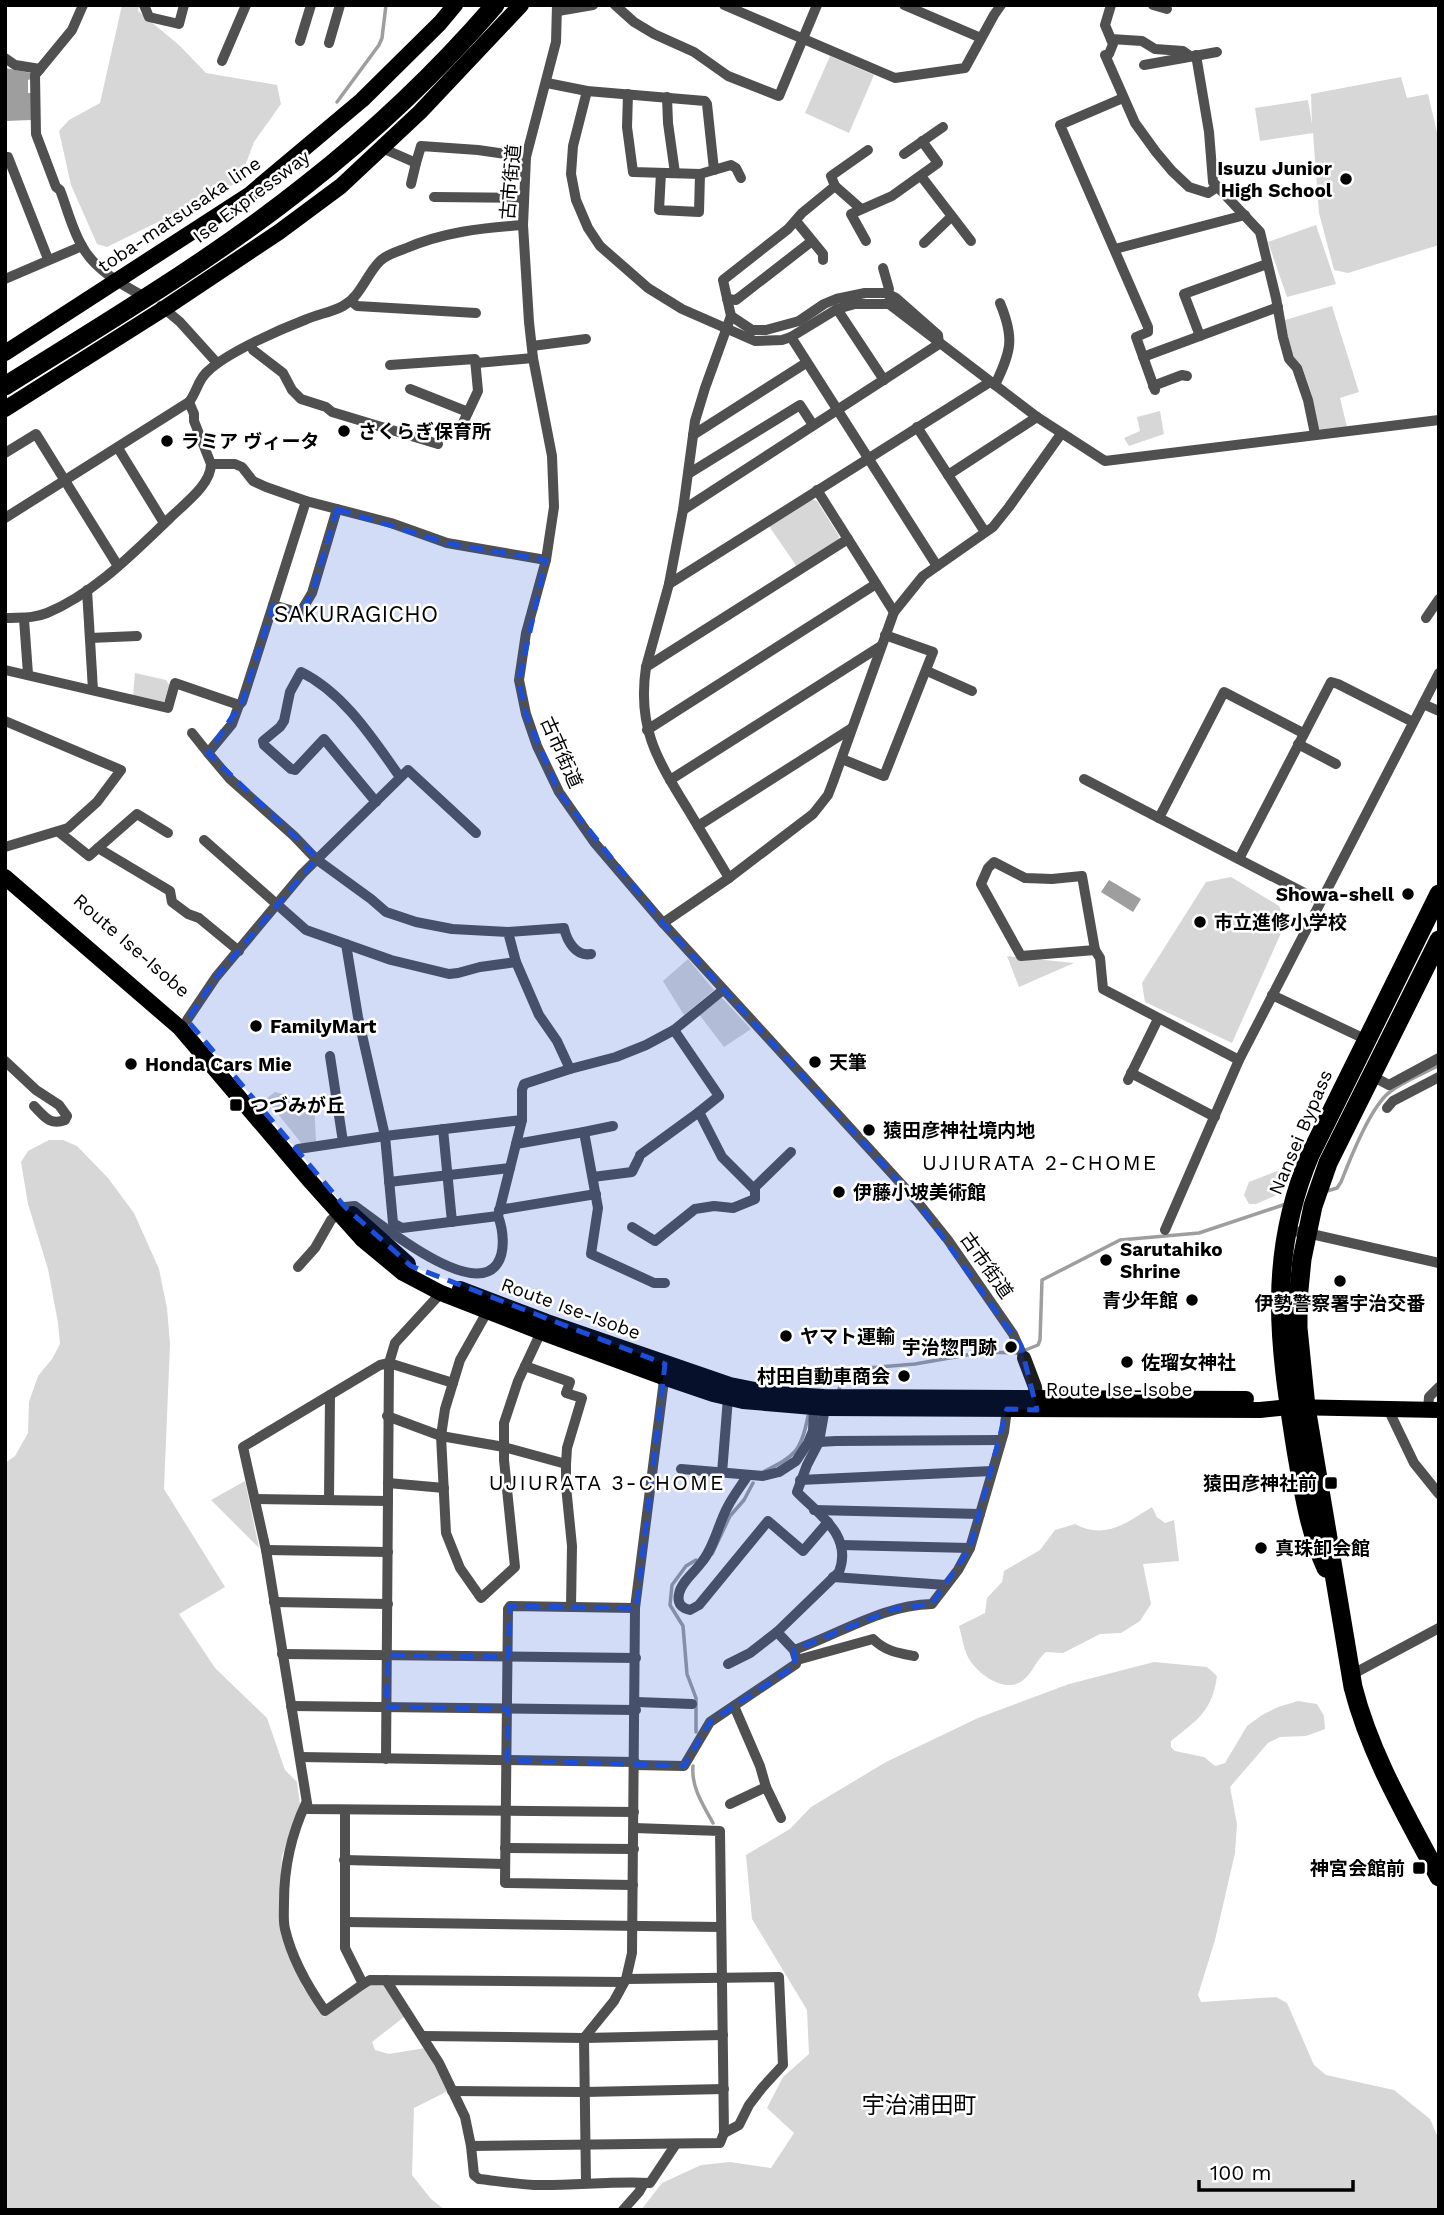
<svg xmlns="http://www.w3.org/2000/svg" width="1444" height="2215" viewBox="0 0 1444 2215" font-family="'Work Sans','Noto Sans JP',sans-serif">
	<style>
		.green { fill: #d7d7d7 }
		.water { fill: #9e9e9e }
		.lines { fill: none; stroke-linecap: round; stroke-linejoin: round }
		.stream { stroke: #9e9e9e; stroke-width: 3.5 }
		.street { stroke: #505050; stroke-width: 10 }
		.secondary { stroke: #1d1d1d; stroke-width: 14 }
		.primary { stroke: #000; stroke-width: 16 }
		.highway { stroke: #000; stroke-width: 19 }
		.marked { fill: #1d4ed8; fill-opacity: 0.2; stroke: #1d4ed8; stroke-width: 5; stroke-dasharray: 14 9; stroke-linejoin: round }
		.poi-dot { fill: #000; stroke: #fff; stroke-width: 2.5 }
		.labels { text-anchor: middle; stroke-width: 5; stroke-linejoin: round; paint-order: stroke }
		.poi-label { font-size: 19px; font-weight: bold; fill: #000; stroke: #fff; text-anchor: start }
		.street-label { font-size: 19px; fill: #000; stroke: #fff }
		.neighbourhood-label { font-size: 21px; letter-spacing: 2px; fill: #000; stroke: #fff }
		.quarter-label { font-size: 23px; fill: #000; stroke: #fff }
	</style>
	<rect width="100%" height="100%" fill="#fff"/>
	<g class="green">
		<polygon points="122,5 139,5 138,11 179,45 206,73 277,85 281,104 254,142 239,182 107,247 97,244 71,185 59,131 69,120 100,103"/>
		<polygon points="830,56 874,75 849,133 805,113"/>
		<polygon points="1401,77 1407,98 1428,94 1439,141 1439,245 1348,273 1334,270 1319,213 1313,133 1260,141 1255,108 1308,100 1312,124 1311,94"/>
		<polygon points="1316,225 1336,284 1287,297 1268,242"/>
		<polygon points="1332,306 1359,392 1340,398 1347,427 1320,430 1318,428 1312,395 1301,364 1292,357 1285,320"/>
		<polygon points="1160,411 1164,434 1129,446 1124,438 1140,431 1137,417"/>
		<polygon points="811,499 817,501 839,536 838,540 797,567 769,526"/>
		<polygon points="135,673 166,680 170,686 167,700 162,703 133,696"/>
		<polygon points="1231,877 1279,906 1286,922 1232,1043 1145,1002 1142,983 1206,882"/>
		<polygon points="1007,956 1074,963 1019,987"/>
		<polygon points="688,959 714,990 684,1015 663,981"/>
		<polygon points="717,998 722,998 751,1029 724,1047 698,1013"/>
		<polygon points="275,1092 314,1102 316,1141 302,1144 266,1099"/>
		<polygon points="49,1140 63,1140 77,1146 108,1178 134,1213 159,1269 167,1308 170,1344 164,1489 225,1587 179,1614 215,1668 267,1718 285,1770 297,1782 300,1805 282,1856 280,1889 284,1940 303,1987 324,2017 370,1984 383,1984 404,2017 372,2042 375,2050 389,2054 425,2048 448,2091 414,2108 412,2175 431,2199 445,2210 5,2210 5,1463 15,1456 28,1433 29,1402 38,1376 52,1359 60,1344 58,1323 48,1269 28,1204 21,1162 28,1151"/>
		<polygon points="1277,1171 1287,1173 1279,1194 1256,1204 1249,1204 1244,1195 1249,1182"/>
		<polygon points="245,1481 259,1548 211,1500"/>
		<path d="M1152,1507L1157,1517L1165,1523L1174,1520L1179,1561L1143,1564L1151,1604L1140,1621L1121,1633L1100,1634L1063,1653L1046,1652C1036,1660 1033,1673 1022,1681C1005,1693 981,1676 971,1662C964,1653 962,1636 959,1626L985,1613L987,1598L1002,1582L1004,1571L1040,1550L1055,1530L1075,1524C1105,1540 1126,1523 1152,1507Z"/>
		<path d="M1154,1662L1207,1667L1217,1676C1212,1712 1197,1720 1171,1741V1747L1175,1751L1204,1757L1215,1766L1225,1763L1247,1726L1262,1715L1278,1707L1298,1701L1317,1704L1324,1716L1325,1729L1306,1736L1280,1737L1268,1743L1230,1787L1237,1824L1235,1853L1215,1940L1198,1995L1201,2002L1276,1997L1287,2003L1314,2065L1326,2075L1394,2090L1430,2119L1439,2140V2210H641L662,2183L701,2165L730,2162L771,2168L794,2133L767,2108L783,2077L809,2054L807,2010L752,1919L746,1855L790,1829L811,1807L886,1762L978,1718L1069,1684Z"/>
	</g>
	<g class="water">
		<polygon points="5,68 31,73 31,79 28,80 28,93 32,93 31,120 5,121"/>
		<polygon points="1109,880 1141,899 1133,912 1101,892"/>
	</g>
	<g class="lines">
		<g class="stream">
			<polyline points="337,102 379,45 382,38 386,5"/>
			<path d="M1327,1191L1337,1188L1341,1182C1350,1159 1371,1105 1391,1091C1405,1081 1423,1074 1439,1065"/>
			<polyline points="839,1389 845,1376 855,1369 915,1364 984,1352 1018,1353 1038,1345 1040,1340 1042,1280 1120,1240 1199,1233 1286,1204"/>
			<path d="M763,1472C795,1456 801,1452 808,1416"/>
			<polyline points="712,1554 730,1516 744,1500 753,1483"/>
			<polyline points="696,1560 686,1566 672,1585 670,1605 683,1626 687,1674 696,1698 696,1732"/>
			<path d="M693,1766C691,1787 703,1805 713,1823"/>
		</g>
		<g class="street">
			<path d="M83,5L72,30L35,75L36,134L56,187L60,190C67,208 72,229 82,246C94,269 122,285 145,297"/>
			<polyline points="144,5 149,17 179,24 184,5"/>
			<polyline points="557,5 556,42 526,157 523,225 529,322 533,358 552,456 554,507 546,560 526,633 519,680 526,714 537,746 559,792 594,842 663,923 916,1200 948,1240 1013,1334 1024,1358"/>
			<polyline points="615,5 634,22 654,34 694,52 728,76 779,96 817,5"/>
			<polyline points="724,5 895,78 965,68 994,15 1001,5"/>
			<polyline points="904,5 981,38"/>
			<polyline points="1111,5 1105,25 1113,44 1109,54 1105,55 1135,123 1156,152 1172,171 1189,187 1208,193 1217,187"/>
			<polyline points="1153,5 1167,9"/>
			<polyline points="558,11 593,5"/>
			<polyline points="1111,39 1142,41 1155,49 1183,51 1190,56"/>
			<polyline points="300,41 311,5"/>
			<polyline points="329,43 340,5"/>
			<polyline points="1196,55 1209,132 1213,182 1260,232 1276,298 1283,337 1289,359 1297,368 1308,400 1315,434"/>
			<polyline points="5,58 15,65 40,69"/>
			<polyline points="222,61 246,5"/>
			<polyline points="1144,65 1217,52"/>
			<polyline points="547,83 587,91 705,101 707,104 714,170"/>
			<polyline points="587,91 573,146 571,174 576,200 588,228 600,246 648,288 682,309 755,341 782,340 791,337 837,309 855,304 889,304 1037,417 1105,461 1439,420"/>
			<polyline points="628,94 627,127 633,172 700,174 731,165 736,168 741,178"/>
			<polyline points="667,97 668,123 675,173"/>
			<polyline points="1123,98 1060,125 1148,327 1148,332 1136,337 1155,390"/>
			<polyline points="382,148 416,163 421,146 478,150 526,157"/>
			<polyline points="904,154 943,127"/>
			<polyline points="5,157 8,157 48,259"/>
			<polyline points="661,173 659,210 699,212 700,174"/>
			<polyline points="921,176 971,241"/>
			<polyline points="411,184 416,163"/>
			<polyline points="434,197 524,198"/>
			<polyline points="860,208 835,186 831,176 868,150"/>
			<polyline points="796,221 823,254 823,260"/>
			<polyline points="866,241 851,214 892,196 938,163 922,141"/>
			<polyline points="924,243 951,217"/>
			<polyline points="1115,249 1245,215"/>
			<polyline points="883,268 889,289 887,294"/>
			<polyline points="5,279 82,246"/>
			<polyline points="727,299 736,300 812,241"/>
			<polyline points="351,301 357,306 476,313"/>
			<polyline points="161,306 180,322 217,363"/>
			<polyline points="837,309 884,380"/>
			<polyline points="1200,336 1184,294 1267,264"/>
			<polyline points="791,337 937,566"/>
			<polyline points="251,345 253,350 283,373 292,390 301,399 326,407 332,412 438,444"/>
			<polyline points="532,346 586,339"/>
			<polyline points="1143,357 1278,307"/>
			<polyline points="477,363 533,358"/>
			<polyline points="390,365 475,359 478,391 462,425"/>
			<path d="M995,385C1011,351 1015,339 1000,303"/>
			<polyline points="1153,386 1182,375 1187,376"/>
			<polyline points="410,389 468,412"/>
			<polyline points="917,427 985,532"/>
			<polyline points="693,435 806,363"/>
			<polyline points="118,448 164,523"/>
			<polyline points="5,453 36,434 118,566"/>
			<polyline points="211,464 235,464 242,467 253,481 266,487 306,501 391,523 447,543 546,560"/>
			<polyline points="688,474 800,405 813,425"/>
			<polyline points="948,475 1037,417"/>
			<polyline points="817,490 894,612"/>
			<polyline points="337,509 312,593 300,613 273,605 242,702 239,705 232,724 208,753 230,779 294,836 316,859 371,899 386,912 416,922 452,929 508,932 516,962 539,1015 557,1041 570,1069"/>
			<polyline points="683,510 939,344 938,335 896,298 886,293 865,293 836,299 824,304 799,321 766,330 752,330 731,316"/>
			<path d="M5,518L189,402C197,392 198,379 208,371C228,352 281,329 307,319C319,314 332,312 343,306C361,296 366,275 380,261C386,255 396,252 404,249C443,232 481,228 523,225"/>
			<polyline points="669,584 990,382"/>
			<polyline points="87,590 93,690"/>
			<polyline points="273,605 306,501"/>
			<path d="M5,618C21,617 32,619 47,613C95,593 133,553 170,518C184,504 211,485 211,464L194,421V414L189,402"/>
			<polyline points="1426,618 1439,599"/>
			<polyline points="24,619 28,674"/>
			<polyline points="90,638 137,636"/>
			<polyline points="646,667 848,539"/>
			<polyline points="5,670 168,708 175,683 239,705"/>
			<polyline points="927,671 972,691"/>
			<polyline points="1423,704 1439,711"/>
			<polyline points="5,721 121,770 97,802 68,828 5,847"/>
			<polyline points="647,730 876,584"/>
			<polyline points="192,733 208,753"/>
			<polyline points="1303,733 1224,692 1159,818 1320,901"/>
			<polyline points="1298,744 1336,764"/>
			<polyline points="842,759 884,776 933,652 885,635"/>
			<polyline points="1084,779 1159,818"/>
			<polyline points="670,780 881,646"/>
			<path d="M376,802L324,739L295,770L291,769L264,745L263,741L280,727L284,721L290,692L301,672C344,693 373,739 400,777"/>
			<polyline points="698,826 852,728"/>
			<polyline points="59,832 89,856 98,848 170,891 172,902 188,914 199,918 239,951"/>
			<polyline points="204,840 306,930 391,960 449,974 458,973 480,967 516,962"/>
			<polyline points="98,848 137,814 168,833"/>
			<polyline points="1239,859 1331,682 1338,684 1413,722"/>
			<polygon points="994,862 1025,878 1052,879 1082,876 1095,950 1021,956 981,884 988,868"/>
			<path d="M729,878C715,855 701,831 687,808C657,759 637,728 646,667L669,584L683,510L695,421L705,388L731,316L723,280L788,229L802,213L835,186"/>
			<polyline points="663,923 729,878 813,814 828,795 833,782 894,612 923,576 993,527 1009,507 1061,434"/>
			<path d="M508,932L564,928C567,941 576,957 591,954"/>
			<polyline points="346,944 358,1017 385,1136 393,1223 402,1228 498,1216"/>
			<polyline points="1095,950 1100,958 1103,989 1239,1060"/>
			<polyline points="1272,995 1367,1040"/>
			<polyline points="187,1020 216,977 302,874 408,770 476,833"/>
			<polyline points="330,1056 343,1142"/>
			<path d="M5,1061L36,1090L59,1105L67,1116L65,1120C50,1126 44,1116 34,1106"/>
			<polyline points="1131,1073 1215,1117"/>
			<polyline points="1372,1076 1389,1085 1439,1058"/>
			<polyline points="1128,1080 1158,1019"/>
			<polyline points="1387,1108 1393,1101 1439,1077"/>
			<polyline points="443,1129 452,1222"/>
			<polyline points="584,1132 613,1126"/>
			<polyline points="516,1144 584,1132 598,1208 591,1254 654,1283 665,1283"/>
			<polyline points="298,1149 385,1136 522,1120"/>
			<polyline points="640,1155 699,1112"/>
			<polyline points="593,1177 632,1172 639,1158"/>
			<polyline points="389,1182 510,1168"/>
			<polyline points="754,1188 791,1152"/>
			<path d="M345,1207L355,1206C378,1222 472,1300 497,1264C506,1251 503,1229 498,1216L522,1120V1090L524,1084L570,1069L616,1057L646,1045L674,1030L723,990"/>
			<polyline points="499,1210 596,1194"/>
			<polyline points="632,1227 655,1241 695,1209 714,1206 733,1208 755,1199 755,1190 722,1157 699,1112 719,1096 674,1030"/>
			<polyline points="1165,1230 1239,1060 1439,673"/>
			<polyline points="1286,1230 1307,1233 1439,1263"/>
			<polyline points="298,1267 315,1248 331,1220 339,1213"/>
			<polyline points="487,1312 460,1360 445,1409 441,1436 446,1533 460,1568 481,1598 515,1567 504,1460 504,1423 518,1381 541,1332"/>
			<polyline points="525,1366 570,1382 566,1393 582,1398 567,1448 566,1464 566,1486 572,1546 571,1607"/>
			<polyline points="453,1383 389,1363 380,1365 243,1447 266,1550 308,1809 634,1812"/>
			<polyline points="1388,1409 1414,1463 1439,1494"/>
			<polyline points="1428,1410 1429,1397 1439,1387"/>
			<polyline points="387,1416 441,1436 504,1447 566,1464"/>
			<polyline points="819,1442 836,1441 1001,1440"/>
			<polyline points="681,1469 763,1476 779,1472 796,1461 808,1443 813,1431 814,1408"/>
			<polyline points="722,1473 728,1398"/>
			<path d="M748,1475C741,1486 733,1496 727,1508C718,1525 714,1548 701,1563C694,1573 681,1582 679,1594C677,1604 682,1608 690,1610L699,1605L768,1521L803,1551L828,1522"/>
			<polyline points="800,1480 992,1471"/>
			<polyline points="388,1483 444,1488"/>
			<polyline points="255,1499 388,1501"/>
			<polyline points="329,1499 330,1395"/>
			<polyline points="814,1510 980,1514"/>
			<polyline points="841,1545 970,1548"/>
			<polyline points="266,1550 388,1552"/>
			<polyline points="833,1577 946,1585"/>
			<polyline points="274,1602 388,1604"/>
			<path d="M794,1650C840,1634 882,1605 932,1604L958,1570L970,1548L1004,1432L1007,1409"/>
			<polyline points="282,1654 636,1658"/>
			<path d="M797,1660L873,1639C885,1651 898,1653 914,1656"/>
			<polyline points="728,1664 750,1653 777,1632"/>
			<polyline points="1351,1675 1439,1628"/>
			<polyline points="636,1702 692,1704"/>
			<polyline points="291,1706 636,1710"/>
			<polyline points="734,1706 760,1766 766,1787 781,1818"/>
			<polyline points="300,1757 635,1762"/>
			<polyline points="386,1759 389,1363 395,1343 441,1293"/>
			<path d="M635,1765L684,1766L710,1722L796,1664L797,1660L794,1650L777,1632L839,1572C853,1535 819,1515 797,1492L807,1465L819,1442L825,1408"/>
			<path d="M306,1803C291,1835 284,1867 284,1902C284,1911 283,1921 285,1929C292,1959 308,1987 325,2011L363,1984"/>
			<polyline points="730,1804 766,1787"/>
			<polyline points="345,1810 345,1948 363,1984 370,1980 624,1982"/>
			<polyline points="505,1848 634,1849"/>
			<polyline points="344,1860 505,1864"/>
			<polyline points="633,1885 505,1883 508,1609 510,1606 635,1608"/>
			<polyline points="345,1922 721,1927"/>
			<polyline points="626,1979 779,1977 783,2065 762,2088 749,2105 739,2125 724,2133"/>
			<polyline points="386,1980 439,2063 465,2117 471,2146 720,2143 724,2133 720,1831 634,1828"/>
			<polyline points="423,2036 584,2038 723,2035"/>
			<polyline points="452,2091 585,2092 724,2089"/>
			<path d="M471,2146L474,2175L479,2179C497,2181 516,2184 534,2185C573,2186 611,2181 650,2183L676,2144"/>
			<polyline points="586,2183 584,2038 614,2001 626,1979 632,1953 635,1608 665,1372"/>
			<polyline points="623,2210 639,2192 644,2183"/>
		</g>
		<polyline class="secondary" points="1024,1358 1035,1387 1037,1407"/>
		<g class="primary">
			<polyline points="5,353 249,195 362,100 440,23 455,5"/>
			<polyline points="5,409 165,308 279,232 341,186 420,112 521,5"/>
			<polyline points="5,877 180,1028 311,1182 362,1239 403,1273 441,1293 541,1332 663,1377 713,1394 743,1401 825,1408 1260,1410 1289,1407 1439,1410"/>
			<polyline points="352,1214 408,1264"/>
			<polyline points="460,1289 547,1322 730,1385 774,1394 824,1397 1246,1399"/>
		</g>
		<g class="highway">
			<path d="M5,386C107,322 212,260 306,185C375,131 438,71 495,5"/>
			<path d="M1439,940L1328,1163L1313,1206L1302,1259L1298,1300V1328L1306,1407L1353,1687C1370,1754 1406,1815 1439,1877"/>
			<path d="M1326,1568C1309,1531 1303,1490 1296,1450C1279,1344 1267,1257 1310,1155L1439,894"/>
		</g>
	</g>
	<path class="marked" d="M337,509L447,543L546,560L519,680L526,714L559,792L663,923L916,1200L1021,1346L1037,1410L1007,1409L970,1548L932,1604L894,1609L794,1650L795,1666L710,1722L684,1766L507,1760L508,1709L386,1707L388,1655L508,1657L510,1606L636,1608L665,1364L411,1266L345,1207L187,1020L216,977L317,858L208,753L242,702L273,605L300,613L312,593Z"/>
	<g class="poi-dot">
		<circle cx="1346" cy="179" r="7"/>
		<circle cx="344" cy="431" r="7"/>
		<circle cx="167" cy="441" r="7"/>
		<circle cx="1408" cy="894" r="7"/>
		<circle cx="1200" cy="922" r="7"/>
		<circle cx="256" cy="1026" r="7"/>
		<circle cx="815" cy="1062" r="7"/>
		<circle cx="131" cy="1064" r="7"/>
		<rect x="229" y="1098" width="14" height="14" rx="3.5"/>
		<circle cx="869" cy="1130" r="7"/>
		<circle cx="839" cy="1192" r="7"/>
		<circle cx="1106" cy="1260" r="7"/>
		<circle cx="1340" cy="1281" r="7"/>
		<circle cx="1192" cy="1300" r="7"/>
		<circle cx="786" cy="1336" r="7"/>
		<circle cx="1011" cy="1347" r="7"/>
		<circle cx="1127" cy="1362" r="7"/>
		<circle cx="904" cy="1376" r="7"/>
		<rect x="1324" y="1476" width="14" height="14" rx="3.5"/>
		<circle cx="1261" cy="1548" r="7"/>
		<rect x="1412" y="1861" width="14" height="14" rx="3.5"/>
	</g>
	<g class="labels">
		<g class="poi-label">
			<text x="1332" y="175" text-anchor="end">Isuzu Junior<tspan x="1332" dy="22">High School</tspan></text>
			<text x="358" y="438">さくらぎ保育所</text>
			<text x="181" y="448">ラミア ヴィータ</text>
			<text x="1394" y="901" text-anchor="end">Showa-shell</text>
			<text x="1214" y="929">市立進修小学校</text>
			<text x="270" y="1033">FamilyMart</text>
			<text x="829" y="1069">天筆</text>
			<text x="145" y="1071">Honda Cars Mie</text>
			<text x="250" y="1112">つづみが丘</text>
			<text x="883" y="1137">猿田彦神社境内地</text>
			<text x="853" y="1199">伊藤小坡美術館</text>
			<text x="1120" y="1256">Sarutahiko<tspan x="1120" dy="22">Shrine</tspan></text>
			<text x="1178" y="1307" text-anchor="end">青少年館</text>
			<text x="1340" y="1310" text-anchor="middle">伊勢警察署宇治交番</text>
			<text x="800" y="1343">ヤマト運輸</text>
			<text x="997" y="1354" text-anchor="end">宇治惣門跡</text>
			<text x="1141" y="1369">佐瑠女神社</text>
			<text x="890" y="1383" text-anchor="end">村田自動車商会</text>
			<text x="1317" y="1490" text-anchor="end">猿田彦神社前</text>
			<text x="1275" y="1555">真珠卸会館</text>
			<text x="1405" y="1875" text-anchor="end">神宮会館前</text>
		</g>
		<g class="street-label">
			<text transform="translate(510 182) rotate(-85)" y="7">古市街道</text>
			<text transform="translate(251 196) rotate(-37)" y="7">Ise Expressway</text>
			<text transform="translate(179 214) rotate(-34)" y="7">toba-matsusaka line</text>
			<text transform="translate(562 752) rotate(66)" y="7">古市街道</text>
			<text transform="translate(132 945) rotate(41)" y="7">Route Ise-Isobe</text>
			<text transform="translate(1300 1132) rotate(-67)" y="7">Nansei Bypass</text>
			<text transform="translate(987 1265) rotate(55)" y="7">古市街道</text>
			<text transform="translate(571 1308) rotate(20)" y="7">Route Ise-Isobe</text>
			<text x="1119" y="1396">Route Ise-Isobe</text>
		</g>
		<g class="neighbourhood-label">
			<text x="1040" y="1170">UJIURATA 2-CHOME</text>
			<text x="607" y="1490">UJIURATA 3-CHOME</text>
		</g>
		<g class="quarter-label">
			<text x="356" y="622">SAKURAGICHO</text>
			<text x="919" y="2113">宇治浦田町</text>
		</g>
	</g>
	<rect width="1444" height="2215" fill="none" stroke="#000000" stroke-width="14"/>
	<path d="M1199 2180v10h154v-10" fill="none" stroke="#000000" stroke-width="3.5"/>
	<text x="1210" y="2180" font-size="21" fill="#000000" stroke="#ffffff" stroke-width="5" paint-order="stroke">100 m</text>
</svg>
